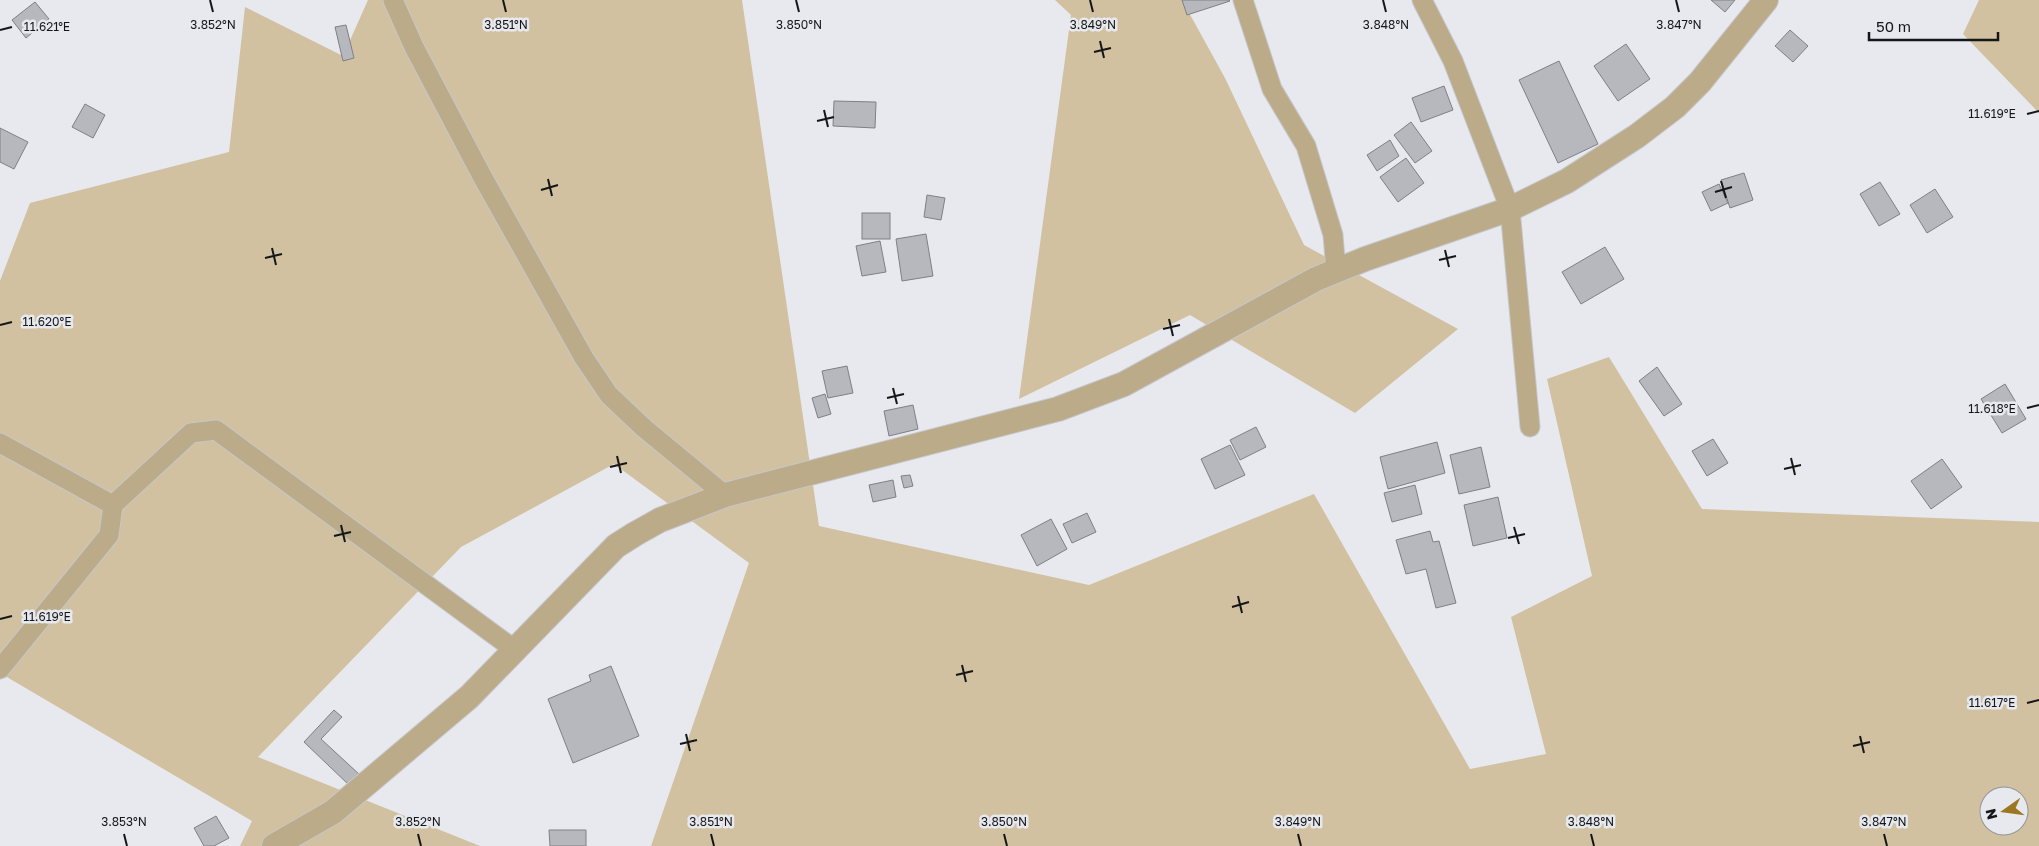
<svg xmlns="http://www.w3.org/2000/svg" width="2039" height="846" viewBox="0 0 2039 846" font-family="'Golos Text',sans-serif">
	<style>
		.green { fill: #d1c1a0; fill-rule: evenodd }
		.building { fill: #b6b8bd; stroke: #7e8085 }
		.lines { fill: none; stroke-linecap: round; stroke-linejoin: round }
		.minor-casing { stroke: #c5c7cc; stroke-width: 21 }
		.tertiary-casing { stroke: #c5c7cc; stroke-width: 26 }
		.minor { stroke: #bcab88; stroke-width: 19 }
		.tertiary { stroke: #bcab88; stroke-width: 24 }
		.ticks { fill: none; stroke: #151617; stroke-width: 2 }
		.ticks-label { font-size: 12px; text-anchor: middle; fill: #151617; stroke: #e7e9ef; stroke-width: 5; stroke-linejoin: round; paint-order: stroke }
	</style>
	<rect width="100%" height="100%" fill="#e7e9ef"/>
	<g class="green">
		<path d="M368,0H742L819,526L1089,585L1314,494L1470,769L1546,754L1511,617L1592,576L1547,379L1609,357L1702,509L2039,522V846H651L749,563L614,464L461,547L258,757L480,846H240L252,821L0,673V281L30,203L229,152L245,7L343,56ZM1989,796H2019V826H1989Z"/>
		<polygon points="1055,0 1182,0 1225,78 1304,245 1458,329 1355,413 1190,315 1019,399 1071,15"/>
		<polygon points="1979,0 2039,0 2039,113 1963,34"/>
	</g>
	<g class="building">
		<polygon points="1182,0 1229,0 1230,1 1187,15"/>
		<polygon points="1711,0 1735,0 1725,12"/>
		<polygon points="35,2 49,19 26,38 12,20"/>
		<polygon points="346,25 354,58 343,61 335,27"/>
		<polygon points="1790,30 1808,46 1793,62 1775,46"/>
		<polygon points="1626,44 1650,79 1618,101 1594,66"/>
		<polygon points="1559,61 1598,144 1558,163 1519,80"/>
		<polygon points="1444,86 1453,110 1421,122 1412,98"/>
		<polygon points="834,101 876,102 875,128 833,126"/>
		<polygon points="85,104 105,115 93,138 72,127"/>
		<polygon points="1411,122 1432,151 1415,163 1394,135"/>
		<polygon points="0,128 28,142 14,169 0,162"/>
		<polygon points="1390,140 1399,156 1377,171 1367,155"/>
		<polygon points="1406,158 1424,183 1398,202 1380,177"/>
		<polygon points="1744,173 1753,200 1730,208 1721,180"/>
		<polygon points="1880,182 1900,214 1879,226 1860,194"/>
		<polygon points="1719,184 1728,203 1711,211 1702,192"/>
		<polygon points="1935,189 1953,217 1927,233 1910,205"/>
		<polygon points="927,195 945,198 941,220 924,217"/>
		<rect x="862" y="213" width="28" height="26"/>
		<polygon points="926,234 933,276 902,281 896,239"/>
		<polygon points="880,241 886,272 862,276 856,246"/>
		<polygon points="1605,247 1624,279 1581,304 1562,272"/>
		<polygon points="847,366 853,393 828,398 822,371"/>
		<polygon points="1657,367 1682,404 1664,416 1639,381"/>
		<polygon points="2005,384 2026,419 2002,433 1981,399"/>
		<polygon points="825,394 831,414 818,418 812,398"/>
		<polygon points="913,405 918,429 889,436 884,411"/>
		<polygon points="1256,427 1266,447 1240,460 1230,440"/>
		<polygon points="1713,439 1728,463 1707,476 1692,451"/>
		<polygon points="1437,442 1445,473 1388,489 1380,457"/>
		<polygon points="1230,445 1245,475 1215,489 1201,459"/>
		<polygon points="1481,447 1490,487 1459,494 1450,455"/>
		<polygon points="1942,459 1962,487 1931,509 1911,481"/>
		<polygon points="910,475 913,486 904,488 901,476"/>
		<polygon points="893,480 896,497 873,502 869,485"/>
		<polygon points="1415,485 1422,514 1392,522 1384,493"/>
		<polygon points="1498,497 1507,538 1473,546 1464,505"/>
		<polygon points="1087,513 1096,532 1072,543 1063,524"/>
		<polygon points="1051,519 1067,549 1037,566 1021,535"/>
		<polygon points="1430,531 1433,542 1439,541 1456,603 1436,608 1426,569 1406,574 1396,540"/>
		<polygon points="611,666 639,736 573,763 548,699 591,681 589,675"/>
		<polygon points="334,710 342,717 321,739 360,775 350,786 304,742"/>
		<polygon points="216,816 229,838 214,846 204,846 194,828"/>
		<polygon points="549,830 586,830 586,846 550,846"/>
	</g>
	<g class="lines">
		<g class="minor-casing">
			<g id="minor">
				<polyline points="393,0 414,47 482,176 584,358 609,395 644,428 725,495"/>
				<polyline points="1243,0 1272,89 1306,146 1333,235 1336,271"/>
				<polyline points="1422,0 1453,61 1510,209 1530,427"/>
				<polyline points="0,443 113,505 191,433 216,430 515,650"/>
				<polyline points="0,669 109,535 113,505"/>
			</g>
		</g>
		<g class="tertiary-casing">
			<polyline id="tertiary" points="274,846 333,812 469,697 616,546 635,534 660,520 725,495 1058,409 1124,384 1316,279 1365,259 1510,209 1567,181 1637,136 1675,107 1700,82 1766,0"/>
		</g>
		<use href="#minor" class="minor"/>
		<use href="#tertiary" class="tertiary"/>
	</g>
	<path class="ticks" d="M210,0L213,12M503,0L506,12M796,0L799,12M1090,0L1093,12M1383,0L1386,12M1676,0L1679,12M0,30L12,27M1100,41L1104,58M1094,52L1111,48M824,110L828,127M2027,114L2039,111M817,121L834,117M548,179L552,196M1721,181L1726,198M541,190L558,185M1715,192L1732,187M272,248L276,265M1445,250L1449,267M265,258L282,254M1439,260L1456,256M1169,319L1173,336M0,325L12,322M1163,329L1180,325M893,388L897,404M887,398L904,394M2027,408L2039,405M617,456L621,473M1791,458L1795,475M610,467L627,463M1784,469L1801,465M341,525L345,542M1514,527L1519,544M334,536L351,532M1508,538L1525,534M1238,596L1242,613M1232,607L1249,602M0,619L12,616M962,665L966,682M956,675L973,671M2027,703L2039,700M686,734L690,751M1860,736L1864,753M680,744L697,740M1853,746L1870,742M124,834L127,846M418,834L421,846M711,834L714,846M1004,834L1007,846M1298,834L1301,846M1591,834L1594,846M1884,834L1887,846"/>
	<g class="ticks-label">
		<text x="213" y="29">3.852°N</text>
		<text x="506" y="29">3.851°N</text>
		<text x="799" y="29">3.850°N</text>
		<text x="1093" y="29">3.849°N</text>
		<text x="1386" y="29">3.848°N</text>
		<text x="1679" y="29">3.847°N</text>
		<text x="47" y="31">11.621°E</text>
		<text x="1992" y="118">11.619°E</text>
		<text x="47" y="326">11.620°E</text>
		<text x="1992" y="413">11.618°E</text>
		<text x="47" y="621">11.619°E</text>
		<text x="1992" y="707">11.617°E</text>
		<text x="124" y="826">3.853°N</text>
		<text x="418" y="826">3.852°N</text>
		<text x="711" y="826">3.851°N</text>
		<text x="1004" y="826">3.850°N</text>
		<text x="1298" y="826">3.849°N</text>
		<text x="1591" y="826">3.848°N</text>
		<text x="1884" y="826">3.847°N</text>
	</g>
	<g transform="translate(2004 811) rotate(256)"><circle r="24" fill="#e7e9ef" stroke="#939599"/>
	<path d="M0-4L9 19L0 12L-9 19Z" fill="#9b7722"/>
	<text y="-8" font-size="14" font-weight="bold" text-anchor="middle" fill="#151617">N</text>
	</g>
	<path d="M1869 32v8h129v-8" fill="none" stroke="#151617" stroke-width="2.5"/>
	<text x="1876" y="32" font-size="15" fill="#151617" stroke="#e7e9ef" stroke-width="4" paint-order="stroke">50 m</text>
</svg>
